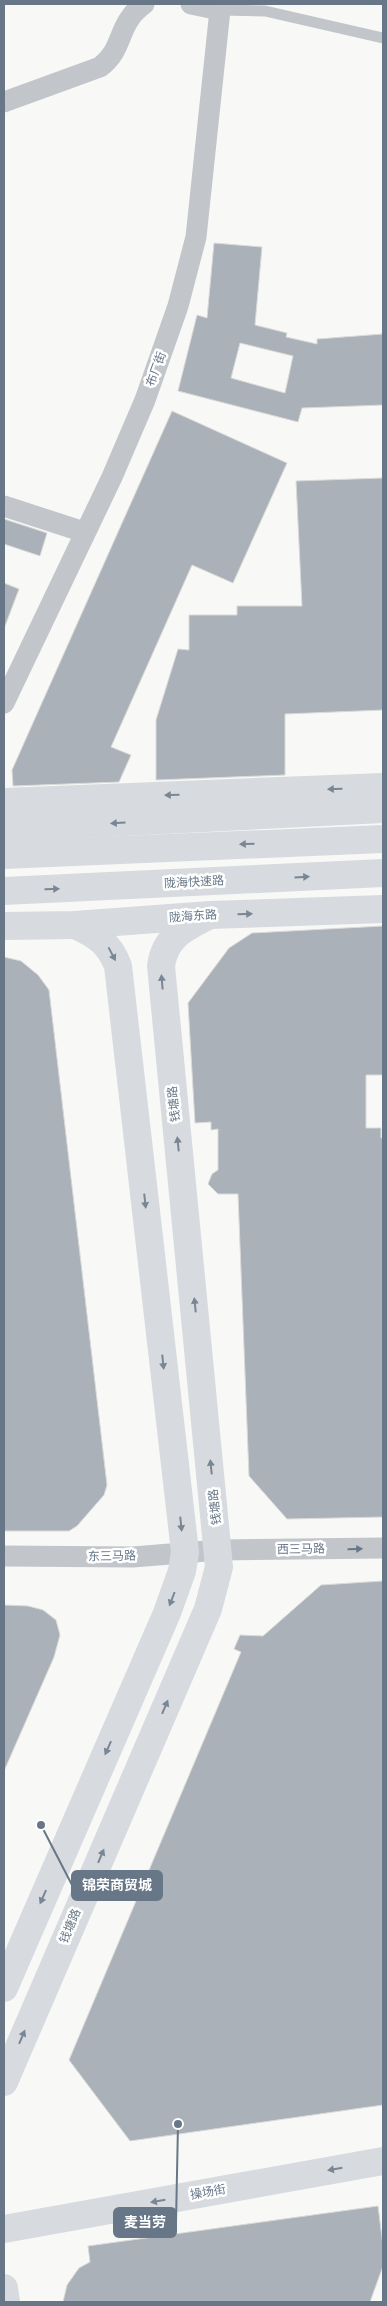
<svg xmlns="http://www.w3.org/2000/svg" width="387" height="2306" viewBox="0 0 387 2306" font-family="Inter,'Noto Sans SC',sans-serif">
	<style>
		.building { fill: #aab1b8; stroke: #dadad8; fill-rule: evenodd }
		.lines { fill: none; stroke-linecap: round; stroke-linejoin: round }
		.lane { stroke: #c2c5ca; stroke-width: 11 }
		.street { stroke: #c2c5ca; stroke-width: 21 }
		.secondary { stroke: #d7dbdf; stroke-width: 28 }
		.highway { stroke: #d7dbdf; stroke-width: 28 }
		.oneway { fill: #798694 }
		.oneway2 { fill: #687787 }
		.labels { text-anchor: middle; stroke-width: 5; stroke-linejoin: round; paint-order: stroke }
		.street-label { font-size: 12px; fill: #687787; stroke: #fff }
		.leader { fill: none; stroke: #687787; stroke-width: 2 }
		.callout-dot { fill: #687787; stroke: #fff; stroke-width: 2 }
		.callout { fill: #687787; stroke: #687787; stroke-width: 2 }
		.callout-label { font-size: 14px; text-anchor: middle; font-weight: bold; fill: #fff }
	</style>
	<rect width="100%" height="100%" fill="#f8f9f6"/>
	<g class="building">
		<path d="M214,243L262,247L255,325L287,333L286,337L317,344V339L383,334V405L302,408L298,422L178,391L197,315L207,318ZM240,343L293,356L285,393L231,378Z"/>
		<polygon points="172,411 287,463 233,583 192,565 111,747 131,755 119,782 13,786 12,770"/>
		<polygon points="383,478 383,710 285,714 285,775 156,780 156,720 178,649 189,650 189,615 237,615 237,606 302,606 296,481"/>
		<polygon points="4,519 47,533 40,556 4,544"/>
		<polygon points="4,583 19,589 5,626 4,626"/>
		<polygon points="383,926 383,1075 366,1075 366,1128 381,1128 381,1138 383,1138 383,1517 287,1519 249,1476 238,1194 218,1194 208,1184 212,1174 218,1170 218,1129 211,1130 211,1122 195,1123 188,1003 229,948 252,933"/>
		<polygon points="4,957 21,961 38,975 49,990 107,1485 104,1495 77,1526 69,1531 4,1531"/>
		<polygon points="383,1581 383,2105 130,2141 69,2060 241,1652 234,1649 240,1635 263,1636 321,1585"/>
		<polygon points="4,1605 28,1606 43,1610 56,1620 60,1635 54,1657 4,1771"/>
		<polygon points="378,2206 383,2246 383,2266 370,2302 63,2302 67,2285 79,2268 90,2262 88,2246"/>
	</g>
	<g class="lines">
		<polyline class="lane" points="220,10 265,11 383,38"/>
		<g class="street">
			<polyline points="191,4 220,10"/>
			<path d="M4,102L100,67C125,49 116,24 144,4"/>
			<polyline points="4,506 84,532"/>
			<polyline points="4,703 112,477 145,400 178,306 196,237 220,10 218,4"/>
			<polyline points="4,1556 133,1557 219,1550 383,1548"/>
		</g>
		<g class="secondary">
			<polyline points="4,802 383,787"/>
			<polyline points="4,926 75,925 210,915 383,909"/>
			<path d="M4,1988L167,1613L182,1571L185,1552L118,966C109,943 97,935 75,925"/>
			<path d="M4,2082L208,1609L219,1567L161,966C165,936 186,927 210,915"/>
			<polyline points="4,2229 383,2161"/>
			<polyline points="4,2288 6,2302"/>
		</g>
		<g class="highway">
			<polyline points="4,828 383,809"/>
			<polyline points="4,855 383,839"/>
			<polyline points="4,891 383,873"/>
		</g>
	</g>
	<defs><path id="oneway-solid" d="M-6-.8H1V-3.2L6.5 0L1 3.2V.8H-6Z" transform="scale(1.25)"/></defs>
	<g class="oneway">
		<use href="#oneway-solid" transform="translate(335 789) rotate(178)"/>
		<use href="#oneway-solid" transform="translate(172 795) rotate(178)"/>
		<use href="#oneway-solid" transform="translate(118 823) rotate(177)"/>
		<use href="#oneway-solid" transform="translate(247 844) rotate(178)"/>
		<use href="#oneway-solid" transform="translate(302 877) rotate(-3)"/>
		<use href="#oneway-solid" transform="translate(52 889) rotate(-2)"/>
		<use href="#oneway-solid" transform="translate(245 914) rotate(-2)"/>
		<use href="#oneway-solid" transform="translate(112 954) rotate(62)"/>
		<use href="#oneway-solid" transform="translate(162 982) rotate(-95)"/>
		<use href="#oneway-solid" transform="translate(178 1144) rotate(-96)"/>
		<use href="#oneway-solid" transform="translate(145 1201) rotate(84)"/>
		<use href="#oneway-solid" transform="translate(195 1305) rotate(-96)"/>
		<use href="#oneway-solid" transform="translate(163 1362) rotate(84)"/>
		<use href="#oneway-solid" transform="translate(211 1467) rotate(-96)"/>
		<use href="#oneway-solid" transform="translate(181 1524) rotate(84)"/>
		<use href="#oneway-solid" transform="translate(172 1599) rotate(111)"/>
		<use href="#oneway-solid" transform="translate(165 1707) rotate(-67)"/>
		<use href="#oneway-solid" transform="translate(108 1748) rotate(114)"/>
		<use href="#oneway-solid" transform="translate(101 1856) rotate(-67)"/>
		<use href="#oneway-solid" transform="translate(43 1897) rotate(114)"/>
		<use href="#oneway-solid" transform="translate(22 2037) rotate(-67)"/>
		<use href="#oneway-solid" transform="translate(335 2169) rotate(170)"/>
		<use href="#oneway-solid" transform="translate(158 2201) rotate(170)"/>
	</g>
	<use class="oneway2" href="#oneway-solid" transform="translate(355 1549) rotate(-1)"/>
	<g class="labels">
		<g class="street-label">
			<text transform="translate(156 369) rotate(-70)" y="4">布厂街</text>
			<text transform="translate(194 882) rotate(-3)" y="4">陇海快速路</text>
			<text transform="translate(193 916) rotate(-4)" y="4">陇海东路</text>
			<text transform="translate(174 1104) rotate(-96)" y="4">钱塘路</text>
			<text transform="translate(215 1507) rotate(-96)" y="4">钱塘路</text>
			<text transform="translate(301 1549) rotate(-1)" y="4">西三马路</text>
			<text transform="translate(112 1556) rotate(-1)" y="4">东三马路</text>
			<text transform="translate(70 1926) rotate(-67)" y="4">钱塘路</text>
			<text transform="translate(208 2192) rotate(-10)" y="4">操场街</text>
		</g>
	</g>
	<path class="leader" d="M41 1825L72 1885M178 2124L176 2223"/>
	<g class="callout-dot">
		<circle cx="41" cy="1825" r="5"/>
		<circle cx="178" cy="2124" r="5"/>
	</g>
	<g class="callout">
		<rect x="72" y="1871" width="90" height="29" rx="5"/>
		<rect x="114" y="2208" width="62" height="29" rx="5"/>
	</g>
	<g class="callout-label">
		<text x="117" y="1890">锦荣商贸城</text>
		<text x="145" y="2227">麦当劳</text>
	</g>
	<rect width="387" height="2306" fill="none" stroke="#687787" stroke-width="10"/>
</svg>
